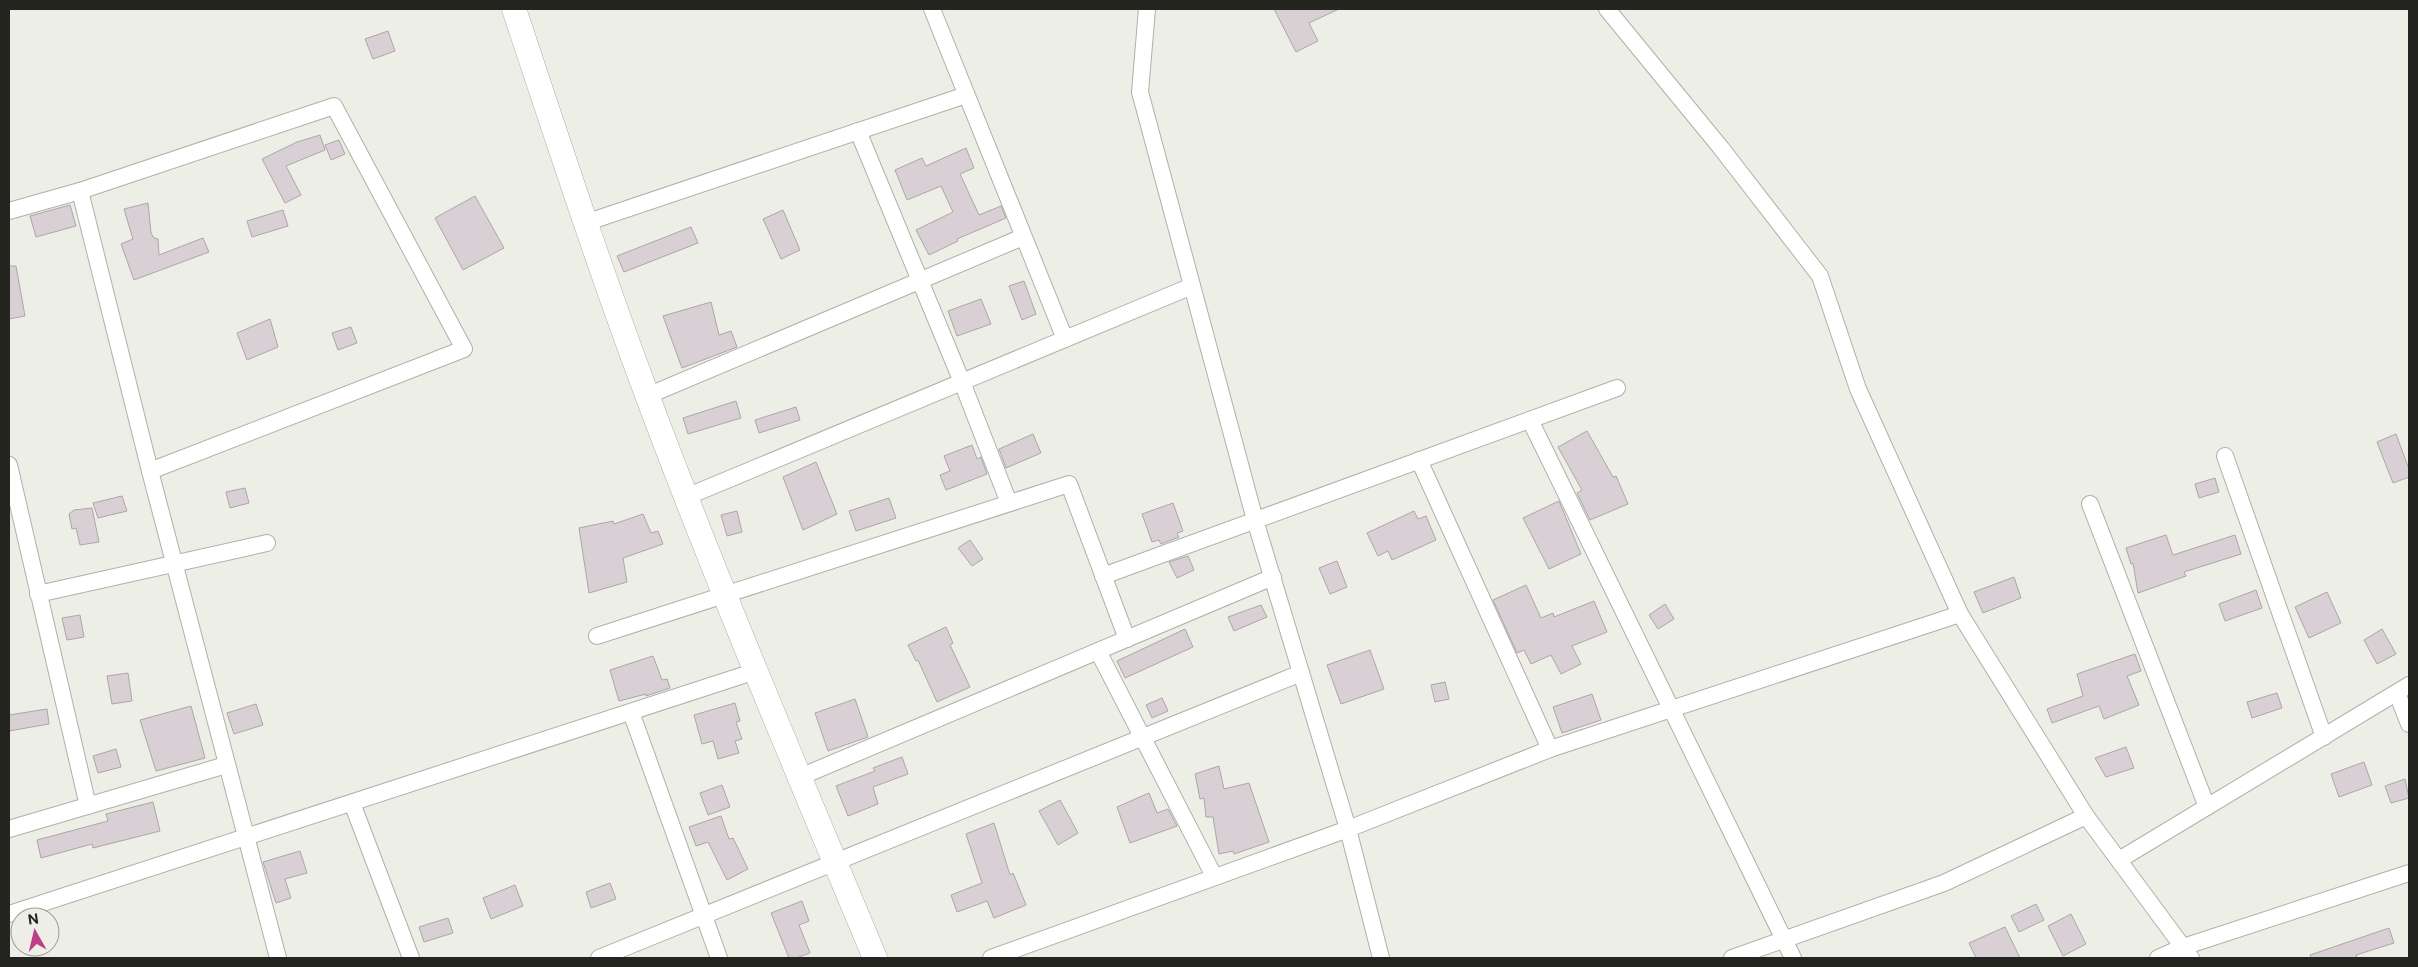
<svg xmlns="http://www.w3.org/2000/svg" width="2418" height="967" viewBox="0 0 2418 967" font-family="'Public Sans',sans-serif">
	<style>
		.building { fill: #d8d0d4; stroke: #aea5a9 }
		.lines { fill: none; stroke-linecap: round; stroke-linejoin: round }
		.minor-casing { stroke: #b0b0a9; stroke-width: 18 }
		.secondary-casing { stroke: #b0b0a9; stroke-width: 25 }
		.minor { stroke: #fff; stroke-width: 16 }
		.secondary { stroke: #fff; stroke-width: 24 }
	</style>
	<rect width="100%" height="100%" fill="#edeee5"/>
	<g class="building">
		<polygon points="1274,9 1339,9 1309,23 1318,41 1296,52"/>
		<polygon points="388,31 395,51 373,59 365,39"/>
		<polygon points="320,135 325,150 286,166 301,195 285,203 262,159 297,142"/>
		<polygon points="339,140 345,154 331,160 325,145"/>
		<polygon points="966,148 974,168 960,174 979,215 1001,206 1006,218 957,239 958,241 929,255 916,230 953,212 941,186 907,200 895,170 922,158 926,166"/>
		<polygon points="475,196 504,248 463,270 435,218"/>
		<polygon points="148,203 151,233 154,238 158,239 159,255 203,238 209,252 134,280 121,244 133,239 124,209"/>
		<polygon points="70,205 76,226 36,237 30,216"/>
		<polygon points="283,210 288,226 252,237 247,221"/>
		<polygon points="783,210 800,250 781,259 763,219"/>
		<polygon points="691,227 698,243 624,272 617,256"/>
		<polygon points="9,266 16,266 25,316 9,319"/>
		<polygon points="1024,281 1036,314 1022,320 1009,286"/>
		<polygon points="981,299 991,324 957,336 948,311"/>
		<polygon points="711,302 719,335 731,331 737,347 682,368 663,316"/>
		<polygon points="270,319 278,347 247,360 237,333"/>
		<polygon points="351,327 357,343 338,350 332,333"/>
		<polygon points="736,401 741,418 688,434 683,418"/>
		<polygon points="796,407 800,420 759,433 755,420"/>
		<polygon points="1587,431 1613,477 1616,476 1628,504 1590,520 1577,493 1582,490 1558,447"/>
		<polygon points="1033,434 1041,453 1006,468 999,449"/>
		<polygon points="2396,434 2409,469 2409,477 2393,483 2377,442"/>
		<polygon points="972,445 977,459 981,457 987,474 946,490 940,475 950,471 944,456"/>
		<polygon points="816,462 837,514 803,530 783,477"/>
		<polygon points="2215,478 2219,492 2199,498 2195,484"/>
		<polygon points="245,488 249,503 230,508 226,492"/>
		<polygon points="122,496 127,511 98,518 93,503"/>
		<polygon points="889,498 896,518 856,531 849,511"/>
		<polygon points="1559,501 1581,554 1549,569 1523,518"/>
		<polygon points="1173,503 1183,531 1177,533 1179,537 1161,544 1159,540 1152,542 1142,514"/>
		<polygon points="92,508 99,542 80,545 76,528 72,529 69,514 74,510"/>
		<polygon points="737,511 742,532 727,536 721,515"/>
		<polygon points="1414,511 1418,519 1426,516 1436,540 1392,560 1388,551 1378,556 1367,533"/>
		<polygon points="643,514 651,533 658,531 663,544 623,558 627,582 589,593 579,528 613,521 614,524"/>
		<polygon points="2166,535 2173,555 2235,535 2241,554 2184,572 2186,576 2138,593 2133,563 2131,564 2126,548"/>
		<polygon points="970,540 983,559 972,566 958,548"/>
		<polygon points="1188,556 1194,570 1177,578 1169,562"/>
		<polygon points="1337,561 1347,587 1330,594 1319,568"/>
		<polygon points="2014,577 2021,598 1983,613 1974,592"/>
		<polygon points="1526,585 1541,618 1553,613 1554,617 1594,601 1607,632 1572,646 1581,664 1561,674 1551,655 1531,664 1524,650 1517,653 1493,600"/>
		<polygon points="2256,590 2262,608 2225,621 2219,604"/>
		<polygon points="2327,592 2341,623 2309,638 2295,607"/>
		<polygon points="1665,604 1674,619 1658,629 1649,615"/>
		<polygon points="1261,605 1267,617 1234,631 1228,617"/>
		<polygon points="80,615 84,637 67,640 62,618"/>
		<polygon points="946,627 953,643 950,645 970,687 937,702 918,660 916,661 908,645"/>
		<polygon points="1185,629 1193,647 1125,678 1117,661"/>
		<polygon points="2382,629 2396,654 2377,664 2364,640"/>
		<polygon points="1370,650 1384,689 1341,704 1327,665"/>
		<polygon points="2135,654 2141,671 2127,676 2139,705 2104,719 2099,706 2052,723 2047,709 2083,696 2077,674"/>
		<polygon points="653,656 662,680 667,679 670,688 646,696 646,694 619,701 610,670"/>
		<polygon points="128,673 132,701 112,704 107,676"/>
		<polygon points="1445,682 1449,699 1435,702 1431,685"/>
		<polygon points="2277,693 2282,708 2252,718 2247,702"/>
		<polygon points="1592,694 1601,720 1562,733 1553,707"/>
		<polygon points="1162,698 1168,711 1152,718 1146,705"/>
		<polygon points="855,699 868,737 828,751 815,713"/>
		<polygon points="735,703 740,721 736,722 742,739 735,741 739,753 718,759 713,741 702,744 694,715"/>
		<polygon points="256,704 263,725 234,734 227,713"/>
		<polygon points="191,706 205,758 156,771 140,720"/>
		<polygon points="47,709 49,724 9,731 9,715"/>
		<polygon points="2126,747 2134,768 2106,777 2095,758"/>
		<polygon points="116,749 121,767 98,773 93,756"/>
		<polygon points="902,757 908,774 873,787 878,804 848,816 836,786 875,771 873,768"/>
		<polygon points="2364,762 2372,785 2339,797 2331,774"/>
		<polygon points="1219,766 1224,789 1249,783 1269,842 1234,854 1233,851 1219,854 1213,817 1206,817 1204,798 1200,799 1195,774"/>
		<polygon points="2405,779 2409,798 2391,803 2385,786"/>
		<polygon points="722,785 730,807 708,815 700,793"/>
		<polygon points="1149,793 1157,813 1168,809 1177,826 1130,843 1117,807"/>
		<polygon points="1060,800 1078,833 1058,845 1039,811"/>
		<polygon points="153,802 160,831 93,848 92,844 41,858 37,840 108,821 106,814"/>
		<polygon points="721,816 729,839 733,838 748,869 727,880 708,842 696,846 689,827"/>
		<polygon points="994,823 1010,875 1013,873 1026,905 994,918 987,901 957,912 951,895 982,883 966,834"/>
		<polygon points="300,851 307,873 285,879 291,898 276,903 263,862"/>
		<polygon points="610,883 616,899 591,908 586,892"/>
		<polygon points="515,885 523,906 491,919 483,898"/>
		<polygon points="802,901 809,921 799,925 810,953 796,958 789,958 771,913"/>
		<polygon points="2036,904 2044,920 2019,932 2011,916"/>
		<polygon points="2071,914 2086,944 2063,956 2048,926"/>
		<polygon points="448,918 453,933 424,942 419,927"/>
		<polygon points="2005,927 2020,958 1976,958 1969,943"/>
		<polygon points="2389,928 2394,943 2356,955 2357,958 2311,958 2310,955"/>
	</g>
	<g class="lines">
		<g class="minor-casing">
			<g id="minor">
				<polyline points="932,9 1065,339"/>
				<polyline points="1147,9 1140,92 1255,520 1348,829 1381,958"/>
				<polyline points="1607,9 1721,148 1820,276 1858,389 1960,614 2086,816 2191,958"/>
				<polyline points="858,131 962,382 1009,503"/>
				<polyline points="80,191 150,471 278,958"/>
				<polyline points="9,211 80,191 334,106 464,349 150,471"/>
				<polyline points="585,223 966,95"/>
				<polyline points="647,396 1023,237"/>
				<polyline points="1530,420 1793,958"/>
				<polyline points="2225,456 2324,737"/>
				<polyline points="1419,460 1550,749"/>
				<polyline points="9,465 88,806"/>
				<polyline points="686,497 1192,286"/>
				<polyline points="2090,504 2207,807"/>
				<polyline points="1103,576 1617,388"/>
				<polyline points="38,594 267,543"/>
				<polyline points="597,636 1069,484 1127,639"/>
				<polyline points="1098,651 1214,876"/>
				<polyline points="2397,693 2409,724"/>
				<polyline points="631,712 719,958"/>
				<polyline points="800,777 1273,577"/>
				<polyline points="352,803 411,958"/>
				<polyline points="9,829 226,765"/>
				<polyline points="2119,860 2409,685"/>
				<polyline points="9,914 756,671"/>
				<polyline points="599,958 1301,673"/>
				<polyline points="991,958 1348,829 1550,749 1960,614"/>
				<polyline points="1732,958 1944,883 2086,816"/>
				<polyline points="2158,958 2183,947 2409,873"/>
			</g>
		</g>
		<g class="secondary-casing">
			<path id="secondary" d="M514,9C557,138 599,267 647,395C718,585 797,771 875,958"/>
		</g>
		<use href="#minor" class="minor"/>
		<use href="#secondary" class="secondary"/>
	</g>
	<rect width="2418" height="967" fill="none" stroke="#242421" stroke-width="20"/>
	<g transform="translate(35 932) rotate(352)"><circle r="24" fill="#edeee5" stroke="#9d9d97"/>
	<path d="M0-4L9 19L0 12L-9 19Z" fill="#bd3d88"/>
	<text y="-8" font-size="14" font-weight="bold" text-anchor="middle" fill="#242421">N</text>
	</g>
</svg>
